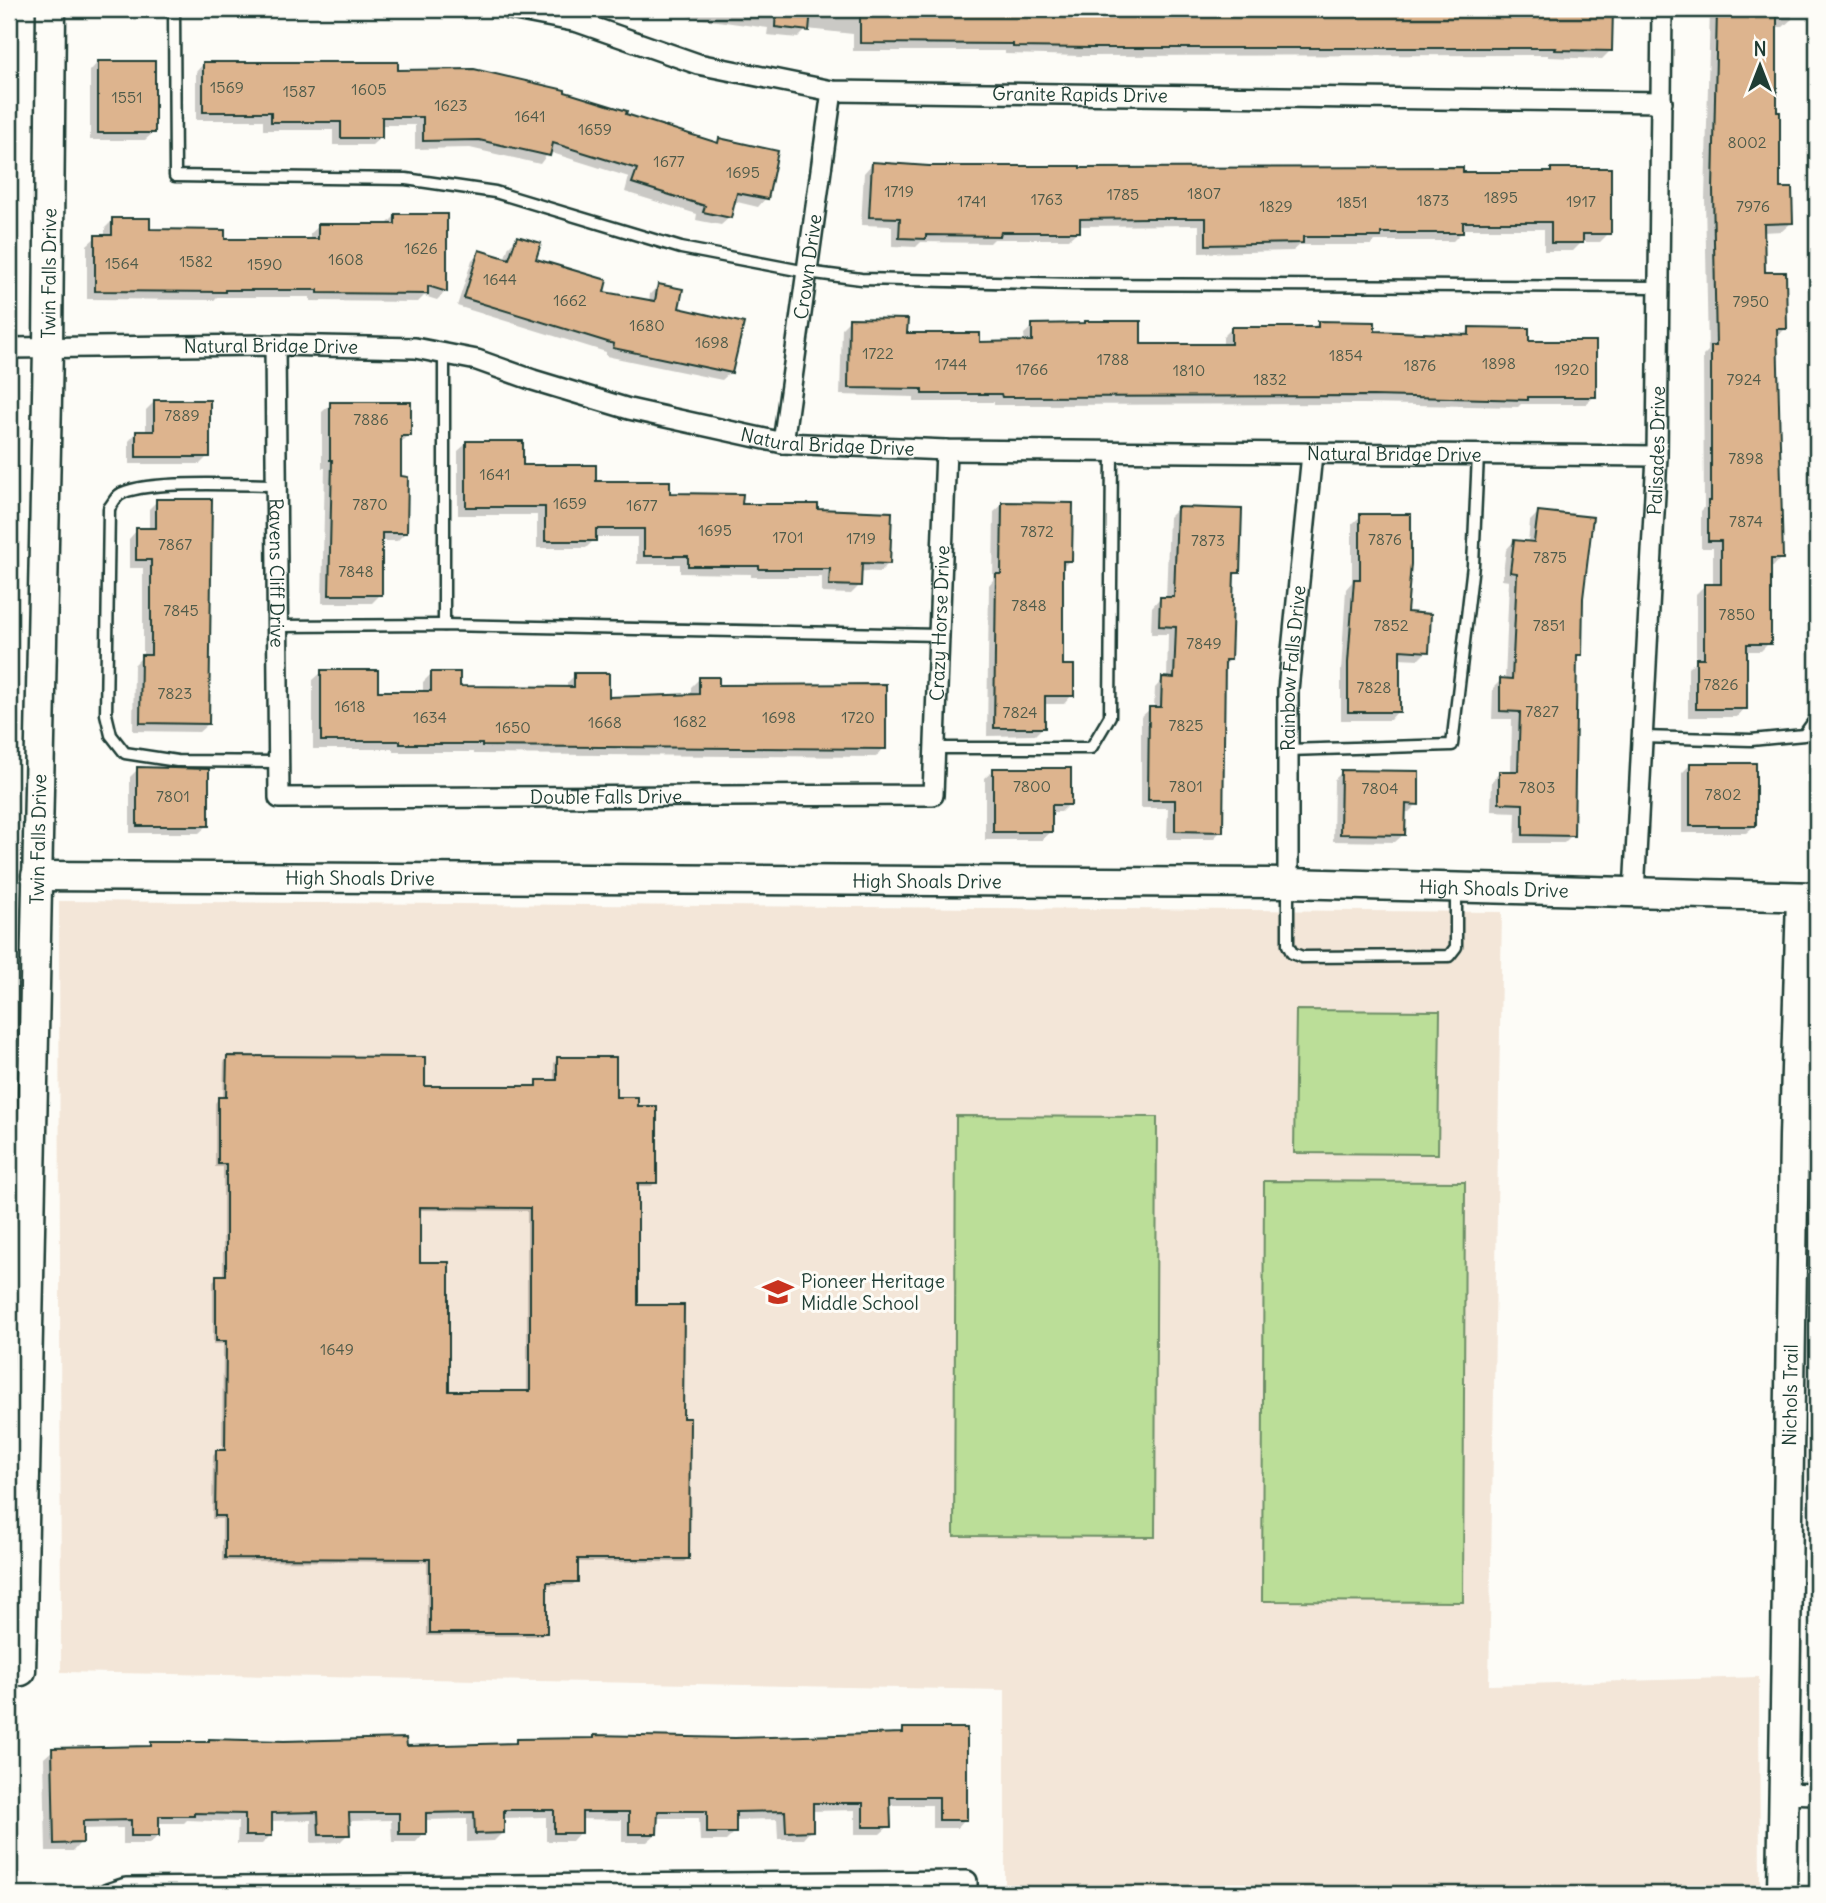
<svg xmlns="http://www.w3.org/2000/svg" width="1826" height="1903" viewBox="0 0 1826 1903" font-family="Delius,sans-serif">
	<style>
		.built { fill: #f3e6d8 }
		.green { fill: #bbde98; stroke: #6d8e66; stroke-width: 2 }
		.shadow { fill: #0003; fill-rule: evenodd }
		.building { fill: #ddb48e; stroke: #1f3d34; stroke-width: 2; fill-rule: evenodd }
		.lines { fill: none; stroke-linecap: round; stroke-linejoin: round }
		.lane-casing { stroke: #1f3d34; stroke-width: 15 }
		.street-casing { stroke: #1f3d34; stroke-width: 24 }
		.secondary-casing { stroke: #1f3d34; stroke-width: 33 }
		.lane { stroke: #fdfcf7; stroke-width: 10 }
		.street { stroke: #fdfcf7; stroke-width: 19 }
		.secondary { stroke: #fdfcf7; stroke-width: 28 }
		.labels { text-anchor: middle; stroke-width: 6; stroke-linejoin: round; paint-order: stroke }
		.number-label { font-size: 16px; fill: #4e5b4a }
		.street-label { font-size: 19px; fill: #1f3d34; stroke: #fdfcf7 }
		.poi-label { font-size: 19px; fill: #1f3d34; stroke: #fdfcf7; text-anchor: start }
	</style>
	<rect width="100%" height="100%" fill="#fdfcf7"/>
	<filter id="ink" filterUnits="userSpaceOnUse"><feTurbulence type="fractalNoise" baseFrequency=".0143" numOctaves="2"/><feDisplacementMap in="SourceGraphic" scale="14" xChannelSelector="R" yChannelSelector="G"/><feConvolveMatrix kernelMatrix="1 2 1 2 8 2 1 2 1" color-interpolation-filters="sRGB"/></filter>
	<g filter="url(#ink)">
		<polygon class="built" points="59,901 1502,912 1489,1685 1759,1677 1760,1894 1005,1894 1005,1690 61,1672"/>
		<g class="green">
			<polygon points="1296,1010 1440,1011 1438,1154 1294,1153"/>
			<polygon points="956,1116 1157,1117 1155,1537 954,1536"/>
			<polygon points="1264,1181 1465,1182 1463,1602 1262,1601"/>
		</g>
		<g class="shadow">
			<polygon points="669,9 1611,9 1611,50 1602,59 1548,57 1548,55 1082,56 1005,54 1005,51 853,51 853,34 807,29 798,38 767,35 768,28 695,18"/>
			<polygon points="1710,9 1792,9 1792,19 1783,27 1775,27 1779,190 1791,223 1782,231 1762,232 1763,274 1785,329 1776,338 1781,558 1773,567 1769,567 1769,643 1761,651 1745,651 1745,708 1737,717 1688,717 1688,668 1696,661 1696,594 1704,586 1713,586 1713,548 1701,548 1701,511 1704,508 1703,356 1708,351 1705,199"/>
			<polygon points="98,62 154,132 145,140 90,140 90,71"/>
			<polygon points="204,63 396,72 563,94 716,144 720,140 766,198 758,207 733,201 730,217 721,225 696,220 697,214 625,192 629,177 549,152 540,164 470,148 415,149 415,125 381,125 381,137 372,145 333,145 333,130 263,130 263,120 196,120 196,72"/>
			<polygon points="872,164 929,168 1462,174 1548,174 1552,170 1609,233 1600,242 1582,242 1573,251 1544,251 1544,229 1462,229 1462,232 1453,241 1375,241 1371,245 1300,245 1293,251 1199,253 1199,225 1078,226 1078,231 1069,239 994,239 990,243 921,242 916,247 892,246 892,226 861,225 864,173"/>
			<polygon points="395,216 445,216 445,292 437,300 424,296 418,302 310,301 310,297 217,297 214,300 87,299 87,245 96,237 105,237 105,228 113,220 148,231 223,240 310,240 310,234 319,226 387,224"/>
			<polygon points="517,238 533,261 601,293 649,302 650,294 658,286 731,372 722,380 606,356 606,352 457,306 472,260 480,252 504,260 509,246"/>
			<polygon points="850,320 906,335 978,344 1025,343 1024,334 1033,326 1139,346 1223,346 1223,337 1232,328 1312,328 1318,323 1373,333 1463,336 1470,329 1527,343 1595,396 1586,404 1521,404 1518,407 1364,404 994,405 994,402 914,402 914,397 840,395 842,328"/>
			<polygon points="154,402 208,456 200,464 129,464 129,441 137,432 146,432 146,410"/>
			<polygon points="331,404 409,435 401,443 400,478 406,532 397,541 380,541 380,595 372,603 322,603 325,468 322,468 322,412"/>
			<polygon points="467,443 522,467 594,483 741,506 816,511 888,564 880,572 860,571 859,586 851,594 822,593 822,577 751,577 751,574 680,573 680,564 637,564 637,537 594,537 594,540 586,548 537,548 537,515 458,515 458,451"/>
			<polygon points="157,501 208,724 199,732 133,731 134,665 143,656 143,568 129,568 129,539 137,530 149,530 149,509"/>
			<polygon points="1003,504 1070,560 1061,569 1061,667 1072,695 1064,704 1043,704 1043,727 1035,735 987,736 989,585 993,580 994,512"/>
			<polygon points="1177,509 1238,572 1233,577 1230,660 1224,666 1221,831 1213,839 1167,839 1168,808 1141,808 1141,717 1150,709 1154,709 1155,688 1163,679 1167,679 1168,634 1151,634 1152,607 1160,598 1166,599 1169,517"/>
			<polygon points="1539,512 1581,598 1581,654 1575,660 1572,835 1564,843 1515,843 1516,812 1491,811 1492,781 1500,772 1511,773 1512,719 1492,719 1493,688 1501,680 1505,680 1509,581 1502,580 1506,550 1514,541 1528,543 1530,521"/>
			<polygon points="1361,516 1405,614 1427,651 1419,659 1398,658 1398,711 1390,720 1341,720 1341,672 1346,589 1352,582 1352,524"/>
			<polygon points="322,672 377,692 423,692 423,682 432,673 458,688 567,688 567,683 575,675 607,699 691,696 691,687 700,678 884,748 876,757 474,754 474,752 393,752 393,749 313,749 313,680"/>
			<polygon points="1817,759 1817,829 1810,829 1810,766"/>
			<polygon points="1691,764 1755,825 1746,833 1682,833 1682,773"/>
			<polygon points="138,769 208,825 199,833 130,833 130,777"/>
			<polygon points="994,770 1069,804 1061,812 1051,812 1051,832 1042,840 985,840 985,778"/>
			<polygon points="1342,772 1417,804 1409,812 1404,812 1404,834 1395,842 1333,841 1334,780"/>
			<path d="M227,1058L423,1087L534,1088L537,1082H554V1063L558,1059L614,1098L637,1108L655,1182L652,1186H636V1307L681,1420L688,1558L684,1562H576V1582L572,1585H545V1633L541,1636H427V1562L222,1561V1519H212L213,1456L216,1452H222L223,1344H213V1281L217,1277H223V1167H215V1103L218,1099H223L224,1062ZM419,1210L527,1211V1393H447L418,1264Z"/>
			<polygon points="903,1730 965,1819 957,1828 932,1828 932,1805 889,1805 889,1826 880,1834 855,1834 855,1810 811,1811 811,1830 803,1839 778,1839 777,1819 734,1820 734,1833 726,1841 700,1841 699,1818 656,1818 656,1834 647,1842 622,1842 622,1820 580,1819 580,1832 572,1841 546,1841 546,1817 502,1818 502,1833 494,1841 467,1842 467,1819 424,1820 424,1833 416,1842 392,1842 391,1820 348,1821 348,1834 340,1842 311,1843 311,1820 270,1821 270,1836 262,1844 237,1844 238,1822 187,1820 184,1823 158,1823 158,1836 149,1844 123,1844 123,1828 81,1829 81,1842 73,1851 46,1851 44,1758 53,1750 148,1748 152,1744 207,1744 209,1741 405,1748 512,1745 516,1741 736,1739 899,1735"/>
			<polygon points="1559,1893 1559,1894 1490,1894 1491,1894"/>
		</g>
		<g class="building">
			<polygon points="776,9 811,9 809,31 775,27"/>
			<polygon points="860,9 1613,9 1612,51 1555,50 1556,48 1092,48 1013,47 1013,44 860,43"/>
			<polygon points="1717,9 1777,9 1777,112 1780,112 1780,188 1792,188 1793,223 1764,224 1765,272 1786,272 1787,329 1777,329 1783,559 1771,559 1771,644 1747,644 1747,709 1696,709 1696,658 1704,658 1704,584 1721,584 1721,541 1708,541 1708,501 1711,501 1711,346 1716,346 1713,190"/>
			<rect x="98" y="61" width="57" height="72"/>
			<polygon points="203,62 398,62 398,70 474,69 565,90 565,92 627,111 626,114 718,143 719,138 778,151 768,199 737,193 731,218 703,212 705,206 632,183 637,169 553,143 550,156 479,140 423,141 423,117 382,117 382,138 341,138 341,122 271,122 271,112 203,112"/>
			<polygon points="872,162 929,166 1080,166 1080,168 1463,167 1463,172 1551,172 1551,168 1611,168 1611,234 1583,234 1583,243 1551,243 1551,222 1463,222 1463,233 1381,233 1381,237 1303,237 1303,243 1206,245 1206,218 1148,218 1080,219 1080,232 1001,232 1000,236 926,235 926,239 899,238 900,218 869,217"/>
			<polygon points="395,214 447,214 447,292 428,286 428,294 318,293 318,290 225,290 225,292 95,291 95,235 112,235 112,218 150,218 150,229 225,230 225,239 318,239 318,224 395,224"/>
			<polygon points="517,236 541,243 536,259 607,280 604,292 655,301 658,284 683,289 679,308 744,323 732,373 613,348 614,344 464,298 479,250 509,259"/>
			<polygon points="849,318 908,319 907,333 980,333 980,342 1032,341 1032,324 1085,323 1085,321 1141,321 1141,344 1231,344 1231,327 1318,327 1318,321 1375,322 1375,331 1469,335 1469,327 1529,328 1529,341 1596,341 1596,397 1528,397 1528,400 1373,396 1002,397 1001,394 922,394 922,389 848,388"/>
			<polygon points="154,400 210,400 210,457 136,457 136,431 154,431"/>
			<polygon points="330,402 411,402 411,436 401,436 401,476 408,477 407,533 382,533 382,595 329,595 332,460 330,460"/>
			<polygon points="466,441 523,441 523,465 596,465 596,481 670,481 670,493 743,494 742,504 818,504 818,509 892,512 890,564 862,563 861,586 829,585 830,569 759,569 759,566 688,566 688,556 644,556 644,529 596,529 596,541 545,541 545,507 466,507"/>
			<polygon points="156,499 212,499 209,724 140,723 141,655 151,655 151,560 136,560 136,528 156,528"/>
			<polygon points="1002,502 1073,503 1072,561 1063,561 1063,665 1074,665 1074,696 1045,696 1045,728 994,728 996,574 1001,574"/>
			<polygon points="1177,507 1242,509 1240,573 1234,573 1231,660 1225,660 1223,832 1175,831 1175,800 1148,800 1149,707 1161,707 1162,677 1174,678 1176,627 1159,626 1160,597 1174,597"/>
			<polygon points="1538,511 1593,517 1583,598 1582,655 1577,655 1574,836 1523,835 1523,804 1499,803 1499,771 1518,771 1520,712 1500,711 1500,678 1512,679 1517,573 1510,572 1514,540 1534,542"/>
			<polygon points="1360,514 1411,514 1411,564 1407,612 1431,614 1429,652 1400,650 1400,712 1348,712 1348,663 1354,579 1360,579"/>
			<polygon points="321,670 378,670 378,691 431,691 431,672 460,672 460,686 574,687 574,673 609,673 609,697 699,694 699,677 719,677 719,685 886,684 886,749 482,746 482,744 400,744 400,741 321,741"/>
			<rect x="1690" y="763" width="66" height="63"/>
			<polygon points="137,767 209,769 209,826 137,826"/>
			<polygon points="993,768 1071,768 1071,805 1052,805 1052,832 993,832"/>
			<polygon points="1341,770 1419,771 1419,805 1406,804 1405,835 1340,834"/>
			<path d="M227,1056L425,1057V1086H537V1080H557V1057H616V1097H638V1106H657V1183H638V1305H684L683,1418H690L689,1559H578V1582H547V1633H430V1559L225,1558V1516H215L216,1450H225L226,1341H216V1275H226V1164H218V1097H226ZM420,1207L530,1208V1391H449V1262H420Z"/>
			<polygon points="903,1728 967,1728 967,1820 939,1820 939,1797 890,1797 891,1827 863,1827 863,1803 813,1803 813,1831 786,1832 785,1811 736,1812 736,1833 707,1833 707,1811 658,1811 657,1834 629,1834 629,1812 582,1812 582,1833 554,1833 554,1810 504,1810 504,1833 475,1834 474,1812 426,1813 426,1834 399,1834 399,1813 349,1813 350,1835 319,1835 318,1812 272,1813 272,1836 245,1836 245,1814 194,1813 194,1816 159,1816 159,1836 131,1836 131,1820 83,1821 83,1843 54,1844 52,1748 151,1746 151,1742 209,1742 209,1739 284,1741 406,1738 407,1746 516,1743 516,1739 594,1738 594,1735 735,1738 903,1733"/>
		</g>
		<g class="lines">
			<g class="lane-casing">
				<g id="lane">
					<polyline points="174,9 175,176 406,179 495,192 681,248 807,272 861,279 1074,284 1659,287"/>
					<path d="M276,485C243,485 142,479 119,495C115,498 112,505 109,508L106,714L111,735L125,753L177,761L278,762"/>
					<polyline points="444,625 444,354"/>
					<polyline points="277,626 444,625 939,635"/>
					<polyline points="1642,737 1751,740 1804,735 1817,717"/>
					<polyline points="935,748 1091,748 1110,716 1112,452"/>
					<polyline points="1288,750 1452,745 1473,565 1478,455"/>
					<polyline points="1288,884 1288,945 1292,953 1302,957 1449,956 1456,947 1456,889"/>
				</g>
			</g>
			<g class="street-casing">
				<g id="street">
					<path id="s1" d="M510,9L578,22L698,64L832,91L1662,102"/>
					<path id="s2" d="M275,345L279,798L933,795L946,450"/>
					<path id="s3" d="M9,348L275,345L415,348L477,360L533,380L629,409L783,443L946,450L1657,456"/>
					<path id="s4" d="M783,443L832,91"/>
					<path id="s5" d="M1288,883V690L1312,454"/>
					<path id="s6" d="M1634,893L1657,456L1662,9"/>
					<polyline points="1794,1137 1817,1139"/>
					<polyline points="1782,1793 1817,1794"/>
					<polyline points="108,1894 126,1888 967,1881 967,1894"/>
				</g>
			</g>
			<g class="secondary-casing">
				<g id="secondary">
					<path id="s7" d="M36,876L1288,883L1817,897"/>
					<path id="s8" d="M9,1672L21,1671L48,348L51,9"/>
					<path id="s9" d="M1782,1894L1794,1137L1801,897"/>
				</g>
			</g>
			<use href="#lane" class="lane"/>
			<use href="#street" class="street"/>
			<use href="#secondary" class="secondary"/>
		</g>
	</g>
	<defs>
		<g id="school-bare" transform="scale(2.415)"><path d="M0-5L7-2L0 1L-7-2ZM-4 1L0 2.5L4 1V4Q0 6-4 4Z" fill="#c8321e" stroke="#fdfcf7" stroke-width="2.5" paint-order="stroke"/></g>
	</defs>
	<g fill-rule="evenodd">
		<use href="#school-bare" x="778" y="1292"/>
	</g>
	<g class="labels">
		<g class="number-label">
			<text x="227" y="93">1569</text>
			<text x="369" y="95">1605</text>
			<text x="299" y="97">1587</text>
			<text x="127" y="103">1551</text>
			<text x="451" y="111">1623</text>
			<text x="530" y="122">1641</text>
			<text x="595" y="135">1659</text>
			<text x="1747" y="148">8002</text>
			<text x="669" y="167">1677</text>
			<text x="743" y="178">1695</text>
			<text x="899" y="197">1719</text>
			<text x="1204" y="199">1807</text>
			<text x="1123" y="200">1785</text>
			<text x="1501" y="203">1895</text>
			<text x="1047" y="205">1763</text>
			<text x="1433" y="206">1873</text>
			<text x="972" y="207">1741</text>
			<text x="1581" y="207">1917</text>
			<text x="1352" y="208">1851</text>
			<text x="1276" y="212">1829</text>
			<text x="1753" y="212">7976</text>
			<text x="421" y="254">1626</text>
			<text x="346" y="265">1608</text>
			<text x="196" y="267">1582</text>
			<text x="122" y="269">1564</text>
			<text x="265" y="270">1590</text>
			<text x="500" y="285">1644</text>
			<text x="570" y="306">1662</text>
			<text x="1751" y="307">7950</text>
			<text x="647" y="331">1680</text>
			<text x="712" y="348">1698</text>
			<text x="878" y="359">1722</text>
			<text x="1346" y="361">1854</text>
			<text x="1113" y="365">1788</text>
			<text x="1499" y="369">1898</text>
			<text x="951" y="370">1744</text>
			<text x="1420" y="371">1876</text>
			<text x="1032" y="375">1766</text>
			<text x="1572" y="375">1920</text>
			<text x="1189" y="376">1810</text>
			<text x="1270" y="385">1832</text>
			<text x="1744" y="385">7924</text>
			<text x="182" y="421">7889</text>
			<text x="371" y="425">7886</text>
			<text x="1746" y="464">7898</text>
			<text x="495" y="480">1641</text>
			<text x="570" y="509">1659</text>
			<text x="370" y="510">7870</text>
			<text x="642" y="511">1677</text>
			<text x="1746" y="527">7874</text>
			<text x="715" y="536">1695</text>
			<text x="1037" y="537">7872</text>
			<text x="788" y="543">1701</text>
			<text x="861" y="544">1719</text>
			<text x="1385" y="545">7876</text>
			<text x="1208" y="546">7873</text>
			<text x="175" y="550">7867</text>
			<text x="1550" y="563">7875</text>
			<text x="356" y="577">7848</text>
			<text x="1029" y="611">7848</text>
			<text x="181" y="616">7845</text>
			<text x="1737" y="620">7850</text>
			<text x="1391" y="631">7852</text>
			<text x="1549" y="631">7851</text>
			<text x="1204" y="649">7849</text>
			<text x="1721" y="690">7826</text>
			<text x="1374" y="693">7828</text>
			<text x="175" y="699">7823</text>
			<text x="350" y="712">1618</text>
			<text x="1542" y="717">7827</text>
			<text x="1020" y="718">7824</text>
			<text x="430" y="723">1634</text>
			<text x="779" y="723">1698</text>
			<text x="858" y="723">1720</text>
			<text x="690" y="727">1682</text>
			<text x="605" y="728">1668</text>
			<text x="1186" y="731">7825</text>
			<text x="513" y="733">1650</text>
			<text x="1032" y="792">7800</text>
			<text x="1186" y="792">7801</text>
			<text x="1537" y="793">7803</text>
			<text x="1380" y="794">7804</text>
			<text x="1723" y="800">7802</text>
			<text x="173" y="802">7801</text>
			<text x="337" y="1355">1649</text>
		</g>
		<g class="street-label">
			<text dy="7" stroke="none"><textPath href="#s1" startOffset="581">Granite Rapids Drive</textPath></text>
			<text dy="7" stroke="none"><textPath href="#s4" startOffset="178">Crown Drive</textPath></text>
			<text dy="7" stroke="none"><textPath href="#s8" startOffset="1410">Twin Falls Drive</textPath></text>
			<text dy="7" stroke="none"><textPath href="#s3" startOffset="262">Natural Bridge Drive</textPath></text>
			<text dy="7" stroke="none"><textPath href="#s3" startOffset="831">Natural Bridge Drive</textPath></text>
			<text dy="7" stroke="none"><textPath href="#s6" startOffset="443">Palisades Drive</textPath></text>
			<text dy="7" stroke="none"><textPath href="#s3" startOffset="1398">Natural Bridge Drive</textPath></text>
			<text dy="7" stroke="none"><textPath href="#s2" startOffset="228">Ravens Cliff Drive</textPath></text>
			<text dy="7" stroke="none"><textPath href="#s2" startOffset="1279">Crazy Horse Drive</textPath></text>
			<text dy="7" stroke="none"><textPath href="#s5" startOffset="215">Rainbow Falls Drive</textPath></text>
			<text dy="7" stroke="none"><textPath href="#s2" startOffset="780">Double Falls Drive</textPath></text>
			<text dy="7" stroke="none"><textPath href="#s8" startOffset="844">Twin Falls Drive</textPath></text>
			<text dy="7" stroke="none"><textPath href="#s7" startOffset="324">High Shoals Drive</textPath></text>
			<text dy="7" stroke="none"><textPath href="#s7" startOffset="891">High Shoals Drive</textPath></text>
			<text dy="7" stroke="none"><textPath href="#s7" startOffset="1458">High Shoals Drive</textPath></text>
			<text dy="7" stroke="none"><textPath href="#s9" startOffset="499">Nichols Trail</textPath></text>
		</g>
		<g class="poi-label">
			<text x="801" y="1288">Pioneer Heritage<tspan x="801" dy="22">Middle School</tspan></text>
		</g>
	</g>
	<rect width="1826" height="1903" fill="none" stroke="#fdfcf7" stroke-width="35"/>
	<rect x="18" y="18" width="1791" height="1868" fill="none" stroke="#1f3d34" stroke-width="2.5" filter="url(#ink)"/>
	<g transform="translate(1760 66)" stroke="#fdfcf7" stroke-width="5" paint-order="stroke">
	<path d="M0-5L12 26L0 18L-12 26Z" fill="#1f3d34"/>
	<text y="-10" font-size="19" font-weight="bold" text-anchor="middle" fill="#1f3d34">N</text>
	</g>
</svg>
